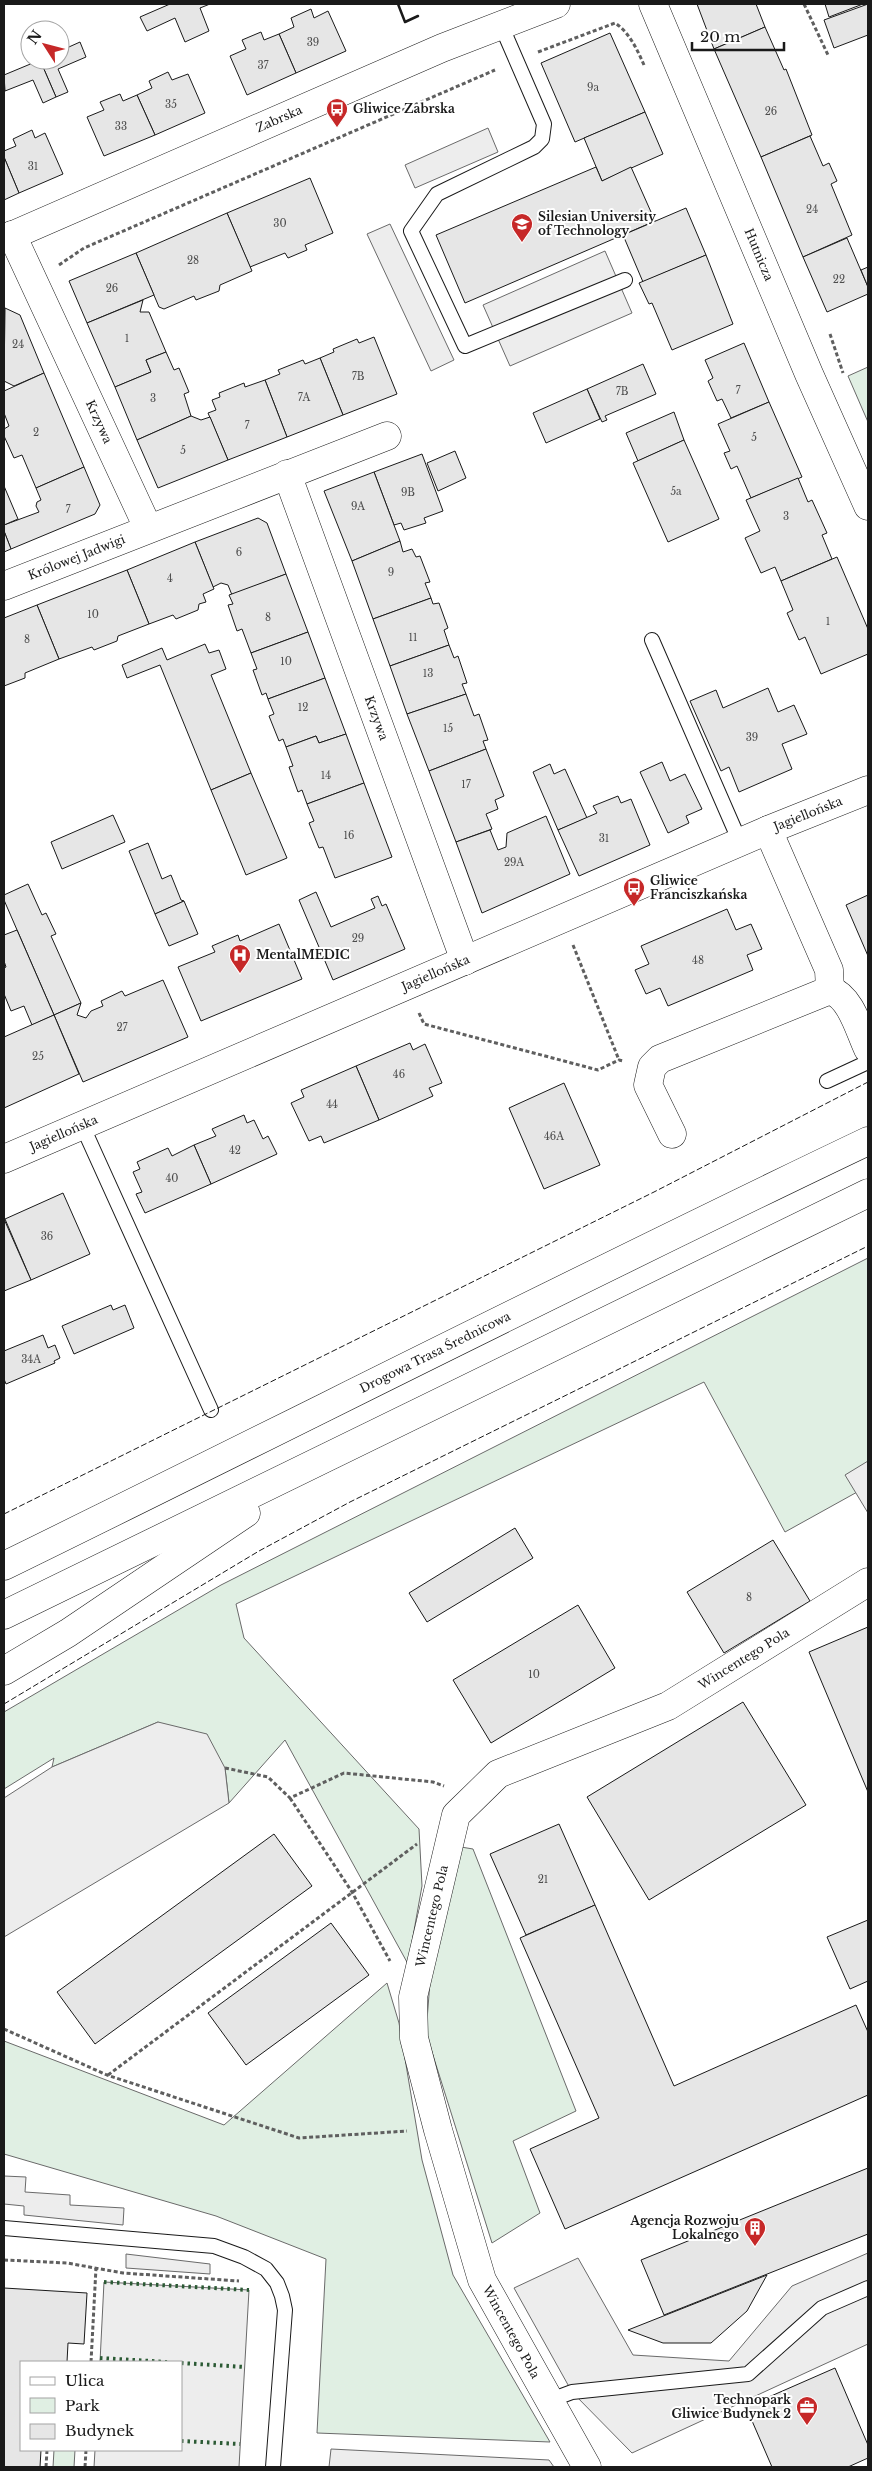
<svg xmlns="http://www.w3.org/2000/svg" width="872" height="2471" viewBox="0 0 872 2471" font-family="'Libre Baskerville',serif">
	<style>
		.green { fill: #e0efe3; stroke: #6a6a6a }
		.parking { fill: #ededed; stroke: #6a6a6a }
		.building { fill: #e6e6e6; stroke: #1a1a1a }
		.lines { fill: none; stroke-linecap: round; stroke-linejoin: round }
		.lane-casing { stroke: #1a1a1a; stroke-width: 16 }
		.street-casing { stroke: #1a1a1a; stroke-width: 29 }
		.secondary-casing { stroke: #1a1a1a; stroke-width: 29 }
		.primary-casing { stroke: #1a1a1a; stroke-width: 29 }
		.path { stroke: #5f5f5f; stroke-width: 3; stroke-dasharray: 4 2.5; stroke-linecap: butt }
		.lane { stroke: #fff; stroke-width: 14 }
		.street { stroke: #fff; stroke-width: 28 }
		.secondary { stroke: #fff; stroke-width: 28 }
		.primary { stroke: #fff; stroke-width: 28 }
		.hedge { stroke: #2b5a34; stroke-width: 4; stroke-dasharray: 2.5 4; stroke-linecap: butt }
		.fence { stroke: #1a1a1a; stroke-width: 1; stroke-dasharray: 6 2.5; stroke-linecap: butt }
		.wall { stroke: #1a1a1a; stroke-width: 2.5 }
		.labels { text-anchor: middle; stroke-width: 4; stroke-linejoin: round; paint-order: stroke }
		.number-label { font-size: 10px; fill: #4d4d4d }
		.poi-label { font-size: 12px; font-weight: bold; fill: #1a1a1a; stroke: #fff; text-anchor: start }
		.street-label { font-size: 12px; fill: #1a1a1a; stroke: #fff }
	</style>
	<rect width="100%" height="100%" fill="#fff"/>
	<g class="green">
		<polygon points="868,367 868,422 848,376"/>
		<polygon points="868,1258 868,1486 785,1532 704,1382 236,1604 244,1638 419,1829 422,1886 408,1964 285,1740 229,1803 225,1768 158,1722 52,1767 54,1758 4,1789 4,1712 221,1585"/>
		<polygon points="461,1847 473,1849 576,2111 513,2141 540,2213 492,2243 426,2033 432,1956"/>
		<polygon points="387,1983 399,2023 422,2160 453,2275 550,2442 317,2433 326,2259 216,2216 4,2154 4,2041 224,2125"/>
		<polygon points="54,2450 75,2450 74,2467 53,2467"/>
	</g>
	<g class="parking">
		<polygon points="488,128 498,152 415,188 405,165"/>
		<polygon points="390,224 454,360 431,371 367,234"/>
		<polygon points="605,251 632,313 510,366 483,305"/>
		<polygon points="868,1461 868,1513 845,1475"/>
		<polygon points="158,1722 207,1734 225,1768 229,1803 4,1937 4,1798 52,1767"/>
		<polygon points="4,2176 26,2177 25,2192 70,2195 70,2205 124,2208 123,2225 24,2215 24,2206 4,2204"/>
		<polygon points="868,2253 868,2344 632,2453 572,2392 514,2288 578,2258 633,2355 729,2361 792,2286"/>
		<polygon points="126,2254 210,2264 210,2274 126,2268"/>
		<polygon points="104,2282 249,2290 239,2467 94,2467 95,2450 181,2450 181,2362 100,2362"/>
		<polygon points="331,2449 549,2460 554,2467 329,2467"/>
	</g>
	<g class="building">
		<polygon points="170,4 210,4 200,8 209,31 185,42 175,18 147,31 140,17"/>
		<polygon points="697,4 756,4 765,27 714,49"/>
		<polygon points="825,4 863,4 829,17"/>
		<polygon points="868,4 868,35 834,48 824,20"/>
		<polygon points="311,9 314,18 328,11 346,51 296,73 279,34 294,27 291,18"/>
		<polygon points="765,27 784,70 786,69 812,135 761,157 714,49"/>
		<polygon points="261,32 264,40 279,34 296,73 247,95 230,56 246,49 242,40"/>
		<polygon points="610,33 645,112 575,142 541,63"/>
		<polygon points="80,42 86,57 58,69 68,92 56,97 40,60 60,60 60,51"/>
		<polygon points="40,60 56,97 43,103 33,80 5,91 4,75"/>
		<polygon points="168,72 172,80 188,74 205,113 155,135 137,95 152,88 149,81"/>
		<polygon points="120,94 123,101 137,95 155,135 104,156 87,117 104,110 100,102"/>
		<polygon points="645,112 663,154 602,181 584,138"/>
		<polygon points="32,130 35,138 45,133 63,174 19,193 4,157 4,151 16,146 13,139"/>
		<polygon points="810,136 823,166 829,163 837,181 831,184 852,235 803,257 761,157"/>
		<polygon points="4,157 19,193 4,200"/>
		<polygon points="596,167 602,181 631,167 655,221 465,303 436,235"/>
		<polygon points="310,178 333,233 305,245 307,250 288,258 285,253 250,267 227,213"/>
		<polygon points="686,208 706,255 643,282 623,235"/>
		<polygon points="227,213 252,271 220,285 219,291 196,300 194,296 164,309 159,307 136,253"/>
		<polygon points="847,238 868,287 868,294 827,312 803,257"/>
		<polygon points="136,253 154,295 87,323 69,281"/>
		<polygon points="706,255 733,324 672,350 652,303 649,304 639,283"/>
		<polygon points="868,267 868,287 861,270"/>
		<polygon points="143,300 140,312 149,312 166,352 146,360 151,372 115,387 87,323"/>
		<polygon points="5,308 20,315 44,373 14,386 4,381"/>
		<polygon points="374,337 397,394 343,415 320,358 334,352 333,349 357,339 359,343"/>
		<polygon points="744,343 769,402 731,418 722,399 717,401 708,381 713,378 705,360"/>
		<polygon points="166,352 174,370 179,368 189,392 184,394 191,416 137,440 115,387 151,372 146,360"/>
		<polygon points="320,358 343,415 287,437 265,380 280,374 278,370 303,360 305,364"/>
		<polygon points="643,364 656,394 605,416 607,420 602,422 587,389"/>
		<polygon points="44,373 84,467 36,488 22,455 14,458 4,436 4,429 9,426 4,413 4,391"/>
		<polygon points="265,380 287,437 228,460 208,413 216,410 212,400 220,397 219,393 244,383 245,387"/>
		<polygon points="587,389 600,419 546,443 533,413"/>
		<polygon points="769,402 802,477 751,498 737,466 731,469 724,453 730,451 718,424"/>
		<polygon points="674,412 684,440 638,461 626,433"/>
		<polygon points="191,416 201,420 210,417 228,460 158,488 137,440"/>
		<polygon points="684,440 719,519 668,542 633,463"/>
		<polygon points="455,451 466,478 438,491 427,463"/>
		<polygon points="422,454 443,511 424,518 426,523 404,530 401,523 394,525 374,472"/>
		<polygon points="84,467 100,505 95,514 11,549 4,531 4,525 39,512 36,506 37,502 41,500 36,488"/>
		<polygon points="374,472 400,541 352,561 324,491"/>
		<polygon points="798,478 808,502 812,500 827,533 822,535 832,559 781,581 775,567 761,573 745,538 760,531 746,500"/>
		<polygon points="4,486 18,519 4,525"/>
		<polygon points="258,518 267,523 286,574 232,595 228,585 221,583 213,587 195,542"/>
		<polygon points="4,531 11,549 4,552"/>
		<polygon points="400,541 403,552 412,549 416,557 420,556 430,582 425,583 431,598 373,619 352,561"/>
		<polygon points="195,542 214,589 203,594 206,602 199,604 198,610 176,619 173,615 149,624 127,570"/>
		<polygon points="837,557 868,629 868,654 821,674 805,637 799,640 787,613 793,610 781,581"/>
		<polygon points="127,570 149,624 118,636 117,641 94,650 92,647 59,659 37,605"/>
		<polygon points="286,574 308,632 251,653 242,629 237,631 228,605 233,604 229,595"/>
		<polygon points="431,598 433,604 439,603 448,628 444,630 449,645 390,666 373,619"/>
		<polygon points="37,605 59,659 25,673 25,678 4,686 4,618"/>
		<polygon points="308,632 325,678 268,699 266,693 262,695 253,670 257,669 251,653"/>
		<polygon points="205,644 209,653 219,650 226,669 211,675 251,773 211,790 160,665 127,678 122,665 162,648 167,660"/>
		<polygon points="449,645 454,658 458,656 467,683 462,684 466,694 407,714 390,666"/>
		<polygon points="325,678 346,734 319,743 316,736 286,747 283,739 279,741 269,716 274,714 268,699"/>
		<polygon points="768,688 778,712 794,705 807,734 782,744 792,769 739,792 729,767 721,771 690,701 716,690 723,708"/>
		<polygon points="466,694 474,716 479,714 488,740 483,741 486,749 429,771 407,714"/>
		<polygon points="346,734 364,783 307,804 302,790 298,792 289,767 293,766 286,747 316,736 319,743"/>
		<polygon points="486,749 504,796 495,800 498,809 486,814 492,829 456,842 429,771"/>
		<polygon points="662,762 670,781 685,774 702,809 686,816 689,823 668,833 640,772"/>
		<polygon points="550,764 554,774 565,769 587,818 558,830 533,772"/>
		<polygon points="251,773 287,858 246,875 211,790"/>
		<polygon points="364,783 392,857 335,878 323,847 319,848 309,823 314,821 307,804"/>
		<polygon points="618,796 621,803 631,799 650,845 579,876 558,830 597,813 593,806"/>
		<polygon points="113,815 125,842 62,869 51,842"/>
		<polygon points="546,816 570,874 482,913 456,842 490,830 498,850 506,847 507,833"/>
		<polygon points="148,843 162,879 171,875 181,900 184,901 155,914 129,851"/>
		<polygon points="28,884 42,915 46,913 56,934 51,936 81,1003 54,1015 4,900 4,895"/>
		<polygon points="316,892 331,927 375,908 371,899 378,896 382,906 386,904 405,949 333,980 299,900"/>
		<polygon points="868,895 868,956 846,905"/>
		<polygon points="184,901 198,934 169,946 155,914"/>
		<polygon points="727,909 736,930 751,924 762,949 747,955 753,970 668,1006 660,988 646,994 635,970 649,964 641,946"/>
		<polygon points="279,924 302,979 201,1021 178,967 215,952 212,946 238,935 240,941"/>
		<polygon points="17,930 54,1015 32,1025 24,1006 11,1011 4,994 4,968 6,967 4,961 4,935"/>
		<polygon points="163,980 188,1037 83,1082 54,1015 81,1003 77,1015 86,1018 91,1011 103,1006 101,1001 122,991 125,996"/>
		<polygon points="54,1015 79,1074 4,1108 4,1037"/>
		<polygon points="410,1043 413,1050 425,1044 442,1083 429,1088 433,1096 379,1120 356,1066"/>
		<polygon points="356,1066 379,1120 324,1143 321,1136 309,1141 291,1103 304,1097 301,1090"/>
		<polygon points="564,1083 600,1165 544,1189 509,1108"/>
		<polygon points="244,1115 247,1123 254,1120 263,1139 268,1136 277,1154 211,1184 194,1145 216,1136 212,1129"/>
		<polygon points="194,1145 211,1184 145,1213 136,1194 142,1192 133,1172 140,1169 137,1162 168,1148 172,1156"/>
		<polygon points="63,1193 90,1254 31,1280 5,1219"/>
		<polygon points="4,1219 31,1280 4,1291"/>
		<polygon points="111,1305 113,1310 125,1305 134,1328 74,1354 62,1326"/>
		<polygon points="43,1335 48,1348 55,1345 60,1358 54,1361 55,1363 6,1384 4,1379 4,1351"/>
		<polygon points="515,1528 533,1558 427,1622 409,1593"/>
		<polygon points="773,1540 810,1601 724,1653 687,1592"/>
		<polygon points="578,1605 615,1668 491,1743 453,1680"/>
		<polygon points="868,1627 868,1792 809,1652"/>
		<polygon points="743,1702 806,1805 649,1900 587,1797"/>
		<polygon points="559,1824 595,1905 526,1935 490,1854"/>
		<polygon points="274,1834 312,1886 95,2044 57,1992"/>
		<polygon points="595,1905 674,2086 856,2005 868,2032 868,2095 565,2229 530,2149 599,2118 520,1938"/>
		<polygon points="868,1920 868,1981 850,1989 827,1937"/>
		<polygon points="331,1923 369,1975 246,2065 208,2013"/>
		<polygon points="868,2168 868,2234 664,2315 641,2260"/>
		<polygon points="767,2275 747,2311 711,2343 663,2343 628,2330"/>
		<polygon points="4,2288 87,2293 84,2344 68,2343 67,2362 21,2362 21,2450 41,2450 40,2467 4,2467"/>
		<polygon points="835,2368 868,2445 868,2458 848,2467 772,2467 746,2407"/>
	</g>
	<g class="lines">
		<g class="lane-casing">
			<g id="lane">
				<polyline points="501,25 544,124 542,139 534,147 437,194 411,231 465,346 625,280"/>
				<polyline points="652,640 740,842"/>
				<polyline points="827,1081 868,1062"/>
				<polyline points="82,1125 211,1410"/>
				<polyline points="4,2228 214,2246 244,2257 266,2269 277,2283 282,2296 285,2310 273,2467"/>
				<polyline points="548,2401 572,2392 748,2374 822,2308 868,2288"/>
			</g>
		</g>
		<g class="street-casing">
			<g id="street">
				<path id="s1" d="M12,235L148,528"/>
				<path id="s2" d="M287,474L465,961"/>
				<path id="s3" d="M4,586L387,436"/>
				<polyline points="768,830 829,970 830,990"/>
				<path d="M672,1134L648,1085L652,1067L660,1059L830,990C851,997 859,1030 868,1049"/>
				<path id="s4" d="M587,2467L482,2280L438,2130L414,2038L413,1997L456,1815L498,1774L668,1706L868,1582"/>
			</g>
		</g>
		<g class="secondary-casing">
			<g id="secondary">
				<path id="s5" d="M653,4L809,374L868,506"/>
				<path id="s6" d="M4,239L442,48L556,4"/>
				<path id="s7" d="M4,1159L768,830L868,790"/>
			</g>
		</g>
		<g class="primary-casing">
			<g id="primary">
				<path id="s8" d="M4,1566C292,1425 578,1279 868,1141"/>
				<polyline points="4,1615 868,1193"/>
				<polyline points="4,1671 68,1633 246,1513"/>
			</g>
		</g>
		<g class="path">
			<polyline points="804,4 828,55"/>
			<path d="M538,52L615,23C629,32 637,49 644,65"/>
			<polyline points="59,265 84,248 495,70"/>
			<polyline points="830,334 843,373"/>
			<polyline points="573,945 619,1060"/>
			<polyline points="419,1013 424,1024 598,1070 619,1060 623,1061"/>
			<polyline points="225,1768 268,1777 290,1798 344,1773 433,1782 444,1786"/>
			<polyline points="290,1798 352,1892 390,1961"/>
			<polyline points="4,2029 107,2075 299,2138 407,2131"/>
			<polyline points="108,2075 417,1844"/>
			<polyline points="4,2260 67,2263 123,2273 239,2281"/>
			<polyline points="91,2362 96,2268"/>
			<polyline points="46,2467 47,2450"/>
			<polyline points="85,2467 86,2450"/>
		</g>
		<use href="#lane" class="lane"/>
		<use href="#street" class="street"/>
		<use href="#secondary" class="secondary"/>
		<use href="#primary" class="primary"/>
		<g class="hedge">
			<polyline points="104,2282 249,2290"/>
			<polyline points="100,2358 167,2362"/>
			<polyline points="181,2363 245,2367"/>
			<polyline points="181,2441 240,2444"/>
		</g>
		<g class="fence">
			<polyline points="4,1514 654,1192 868,1082"/>
			<polyline points="4,1704 259,1551 350,1502 868,1246"/>
		</g>
		<polyline class="wall" points="398,4 405,22 418,16"/>
	</g>
	<defs>
		<g id="bus-pin" transform="scale(1.125)"><path d="M0 17L-7.5 6A9.5 9.5 0 1 1 7.5 6Z" fill="#c62828" stroke="#fff"/><path d="M-5-6H5V4H4V6H2V4H-2V6H-4V4H-5ZM-3.5-4V0h7V-4ZM-3.5 1.2v1.5H-2V1.2ZM2 1.2v1.5H3.5V1.2Z" fill="#fff"/></g>
		<g id="university-pin" transform="scale(1.125)"><path d="M0 17L-7.5 6A9.5 9.5 0 1 1 7.5 6Z" fill="#c62828" stroke="#fff"/><path d="M0-5L7-2L0 1L-7-2ZM-4 1L0 2.5L4 1V4Q0 6-4 4Z" fill="#fff"/></g>
		<g id="hospital-pin" transform="scale(1.125)"><path d="M0 17L-7.5 6A9.5 9.5 0 1 1 7.5 6Z" fill="#c62828" stroke="#fff"/><path d="M-5-5h3v3.5h4V-5h3V5h-3V1.5h-4V5h-3Z" fill="#fff"/></g>
		<g id="building-pin" transform="scale(1.125)"><path d="M0 17L-7.5 6A9.5 9.5 0 1 1 7.5 6Z" fill="#c62828" stroke="#fff"/><path d="M-4-6H4V6H1V3H-1V6H-4ZM-2.5-4.3h1.7v1.8h-1.7ZM.8-4.3h1.7v1.8H.8ZM-2.5-1h1.7V.8h-1.7ZM.8-1h1.7V.8H.8Z" fill="#fff"/></g>
		<g id="office-pin" transform="scale(1.125)"><path d="M0 17L-7.5 6A9.5 9.5 0 1 1 7.5 6Z" fill="#c62828" stroke="#fff"/><path d="M-6-3h4V-5.5h4V-3h4V5H-6ZM-1-4.5V-3h2v-1.5ZM-6 0V1H6V0Z" fill="#fff"/></g>
	</defs>
	<g fill-rule="evenodd">
		<use href="#bus-pin" x="337" y="109"/>
		<use href="#university-pin" x="522" y="224"/>
		<use href="#bus-pin" x="634" y="888"/>
		<use href="#hospital-pin" x="240" y="955"/>
		<use href="#building-pin" x="755" y="2228"/>
		<use href="#office-pin" x="807" y="2407"/>
	</g>
	<g class="labels">
		<g class="number-label">
			<text x="313" y="46">39</text>
			<text x="263" y="69">37</text>
			<text x="593" y="91">9a</text>
			<text x="171" y="108">35</text>
			<text x="771" y="115">26</text>
			<text x="121" y="130">33</text>
			<text x="33" y="170">31</text>
			<text x="812" y="213">24</text>
			<text x="280" y="227">30</text>
			<text x="193" y="264">28</text>
			<text x="839" y="283">22</text>
			<text x="112" y="292">26</text>
			<text x="127" y="342">1</text>
			<text x="18" y="348">24</text>
			<text x="358" y="380">7B</text>
			<text x="738" y="394">7</text>
			<text x="622" y="395">7B</text>
			<text x="304" y="401">7A</text>
			<text x="153" y="402">3</text>
			<text x="247" y="429">7</text>
			<text x="36" y="436">2</text>
			<text x="754" y="441">5</text>
			<text x="183" y="454">5</text>
			<text x="676" y="495">5a</text>
			<text x="408" y="496">9B</text>
			<text x="358" y="510">9A</text>
			<text x="68" y="513">7</text>
			<text x="786" y="520">3</text>
			<text x="239" y="556">6</text>
			<text x="391" y="576">9</text>
			<text x="170" y="582">4</text>
			<text x="93" y="618">10</text>
			<text x="268" y="621">8</text>
			<text x="828" y="625">1</text>
			<text x="413" y="641">11</text>
			<text x="27" y="643">8</text>
			<text x="286" y="665">10</text>
			<text x="428" y="677">13</text>
			<text x="303" y="711">12</text>
			<text x="448" y="732">15</text>
			<text x="752" y="741">39</text>
			<text x="326" y="779">14</text>
			<text x="466" y="788">17</text>
			<text x="349" y="839">16</text>
			<text x="604" y="842">31</text>
			<text x="514" y="866">29A</text>
			<text x="358" y="942">29</text>
			<text x="698" y="964">48</text>
			<text x="122" y="1031">27</text>
			<text x="38" y="1060">25</text>
			<text x="399" y="1078">46</text>
			<text x="332" y="1108">44</text>
			<text x="554" y="1140">46A</text>
			<text x="235" y="1154">42</text>
			<text x="172" y="1182">40</text>
			<text x="47" y="1240">36</text>
			<text x="31" y="1363">34A</text>
			<text x="749" y="1601">8</text>
			<text x="534" y="1678">10</text>
			<text x="543" y="1883">21</text>
		</g>
		<g class="poi-label">
			<text x="353" y="113">Gliwice Zabrska</text>
			<text x="538" y="221">Silesian University<tspan x="538" dy="14">of Technology</tspan></text>
			<text x="650" y="885">Gliwice<tspan x="650" dy="14">Franciszkańska</tspan></text>
			<text x="256" y="959">MentalMEDIC</text>
			<text x="739" y="2225" text-anchor="end">Agencja Rozwoju<tspan x="739" dy="14">Lokalnego</tspan></text>
			<text x="791" y="2404" text-anchor="end">Technopark<tspan x="791" dy="14">Gliwice Budynek 2</tspan></text>
		</g>
		<g class="street-label">
			<text dy="4" stroke="none"><textPath href="#s6" startOffset="300">Zabrska</textPath></text>
			<text dy="4" stroke="none"><textPath href="#s5" startOffset="272">Hutnicza</textPath></text>
			<text dy="4" stroke="none"><textPath href="#s1" startOffset="206">Krzywa</textPath></text>
			<text dy="4" stroke="none"><textPath href="#s3" startOffset="78">Królowej Jadwigi</textPath></text>
			<text dy="4" stroke="none"><textPath href="#s2" startOffset="260">Krzywa</textPath></text>
			<text dy="4" stroke="none"><textPath href="#s7" startOffset="875">Jagiellońska</textPath></text>
			<text dy="4" stroke="none"><textPath href="#s7" startOffset="470">Jagiellońska</textPath></text>
			<text dy="4" stroke="none"><textPath href="#s7" startOffset="65">Jagiellońska</textPath></text>
			<text dy="4" stroke="none"><textPath href="#s8" startOffset="481">Drogowa Trasa Średnicowa</textPath></text>
			<text dy="4" stroke="none"><textPath href="#s4" startOffset="1025">Wincentego Pola</textPath></text>
			<text dy="4" stroke="none"><textPath href="#s4" startOffset="590">Wincentego Pola</textPath></text>
			<text transform="translate(511 2332) rotate(61)" y="4">Wincentego Pola</text>
		</g>
	</g>
	<rect width="872" height="2471" fill="none" stroke="#1a1a1a" stroke-width="10"/>
	<rect x="20" y="2361" width="162" height="90" fill="#ffffff" stroke="#a3a3a3"/>
	<rect x="30" y="2377" width="25" height="8" fill="#ffffff" stroke="#a3a3a3"/>
	<text x="65" y="2386" font-size="15" fill="#1a1a1a">Ulica</text>
	<rect x="30" y="2398" width="25" height="15" fill="#e0efe3" stroke="#a3a3a3"/>
	<text x="65" y="2411" font-size="15" fill="#1a1a1a">Park</text>
	<rect x="30" y="2424" width="25" height="15" fill="#e6e6e6" stroke="#a3a3a3"/>
	<text x="65" y="2436" font-size="15" fill="#1a1a1a">Budynek</text>
	<g transform="translate(45 45) rotate(306)"><circle r="24" fill="#ffffff" stroke="#a3a3a3"/>
	<path d="M0-4L9 19L0 12L-9 19Z" fill="#c62828"/>
	<text y="-8" font-size="14" font-weight="bold" text-anchor="middle" fill="#1a1a1a">N</text>
	</g>
	<path d="M692 42v8h92v-8" fill="none" stroke="#1a1a1a" stroke-width="2.5"/>
	<text x="700" y="42" font-size="15" fill="#1a1a1a" stroke="#ffffff" stroke-width="4" paint-order="stroke">20 m</text>
</svg>
